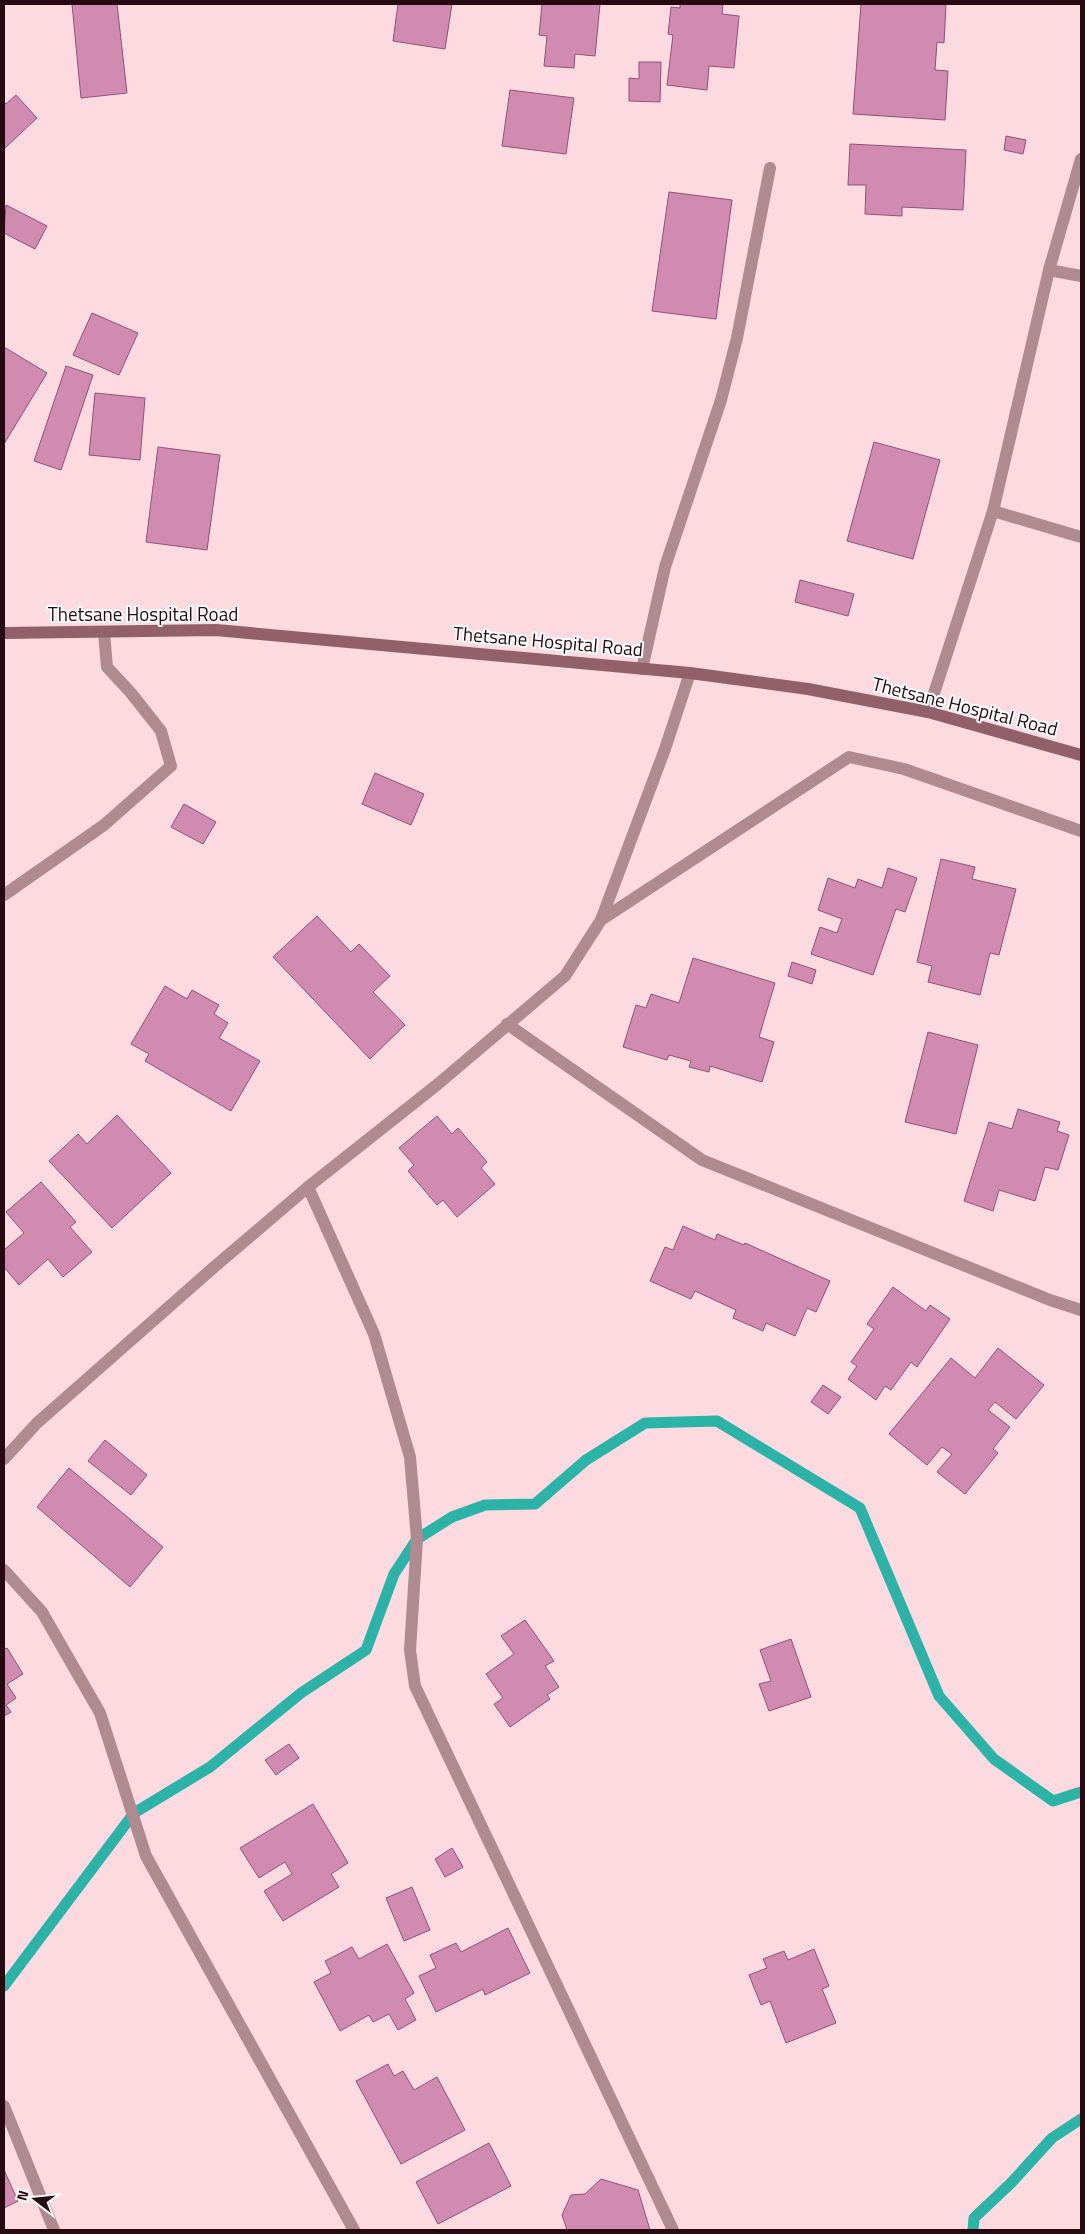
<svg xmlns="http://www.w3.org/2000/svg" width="1085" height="2234" viewBox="0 0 1085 2234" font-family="'Titillium Web',sans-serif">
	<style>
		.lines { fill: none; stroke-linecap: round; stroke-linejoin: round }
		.stream { stroke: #2cb3a8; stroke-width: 11 }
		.building { fill: #d28bb0; stroke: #925175 }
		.minor { stroke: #af8b91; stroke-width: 12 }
		.secondary { stroke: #92606a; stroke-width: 12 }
		.labels { text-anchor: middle; stroke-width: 4; stroke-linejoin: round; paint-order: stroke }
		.street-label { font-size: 19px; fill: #260911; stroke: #fff }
	</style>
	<rect width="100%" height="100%" fill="#fcdae0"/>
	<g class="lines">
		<g class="stream">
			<polyline points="4,1986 134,1813 210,1767 301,1693 366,1650 394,1574 417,1539 452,1517 485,1505 535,1504 586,1460 645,1423 717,1421 860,1508 939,1696 994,1759 1053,1801 1081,1792"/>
			<polyline points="973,2230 974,2218 1011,2183 1052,2138 1081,2119"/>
		</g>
	</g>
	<g class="building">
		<polygon points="72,4 117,4 127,93 81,98"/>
		<polygon points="398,4 452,4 445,49 393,41"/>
		<polygon points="542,4 600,4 595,56 575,54 574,68 544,66 547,36 539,35"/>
		<polygon points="680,4 723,4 722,14 739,16 734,68 709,66 707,90 667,85 673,35 668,34 671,7 680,8"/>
		<polygon points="861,4 946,4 944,43 937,42 935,70 948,71 945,120 853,114"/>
		<polygon points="639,62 661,62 660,102 629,101 629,78 639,79"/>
		<polygon points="510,90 574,98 566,154 502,146"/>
		<polygon points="16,95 37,118 4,149 4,102 6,104"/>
		<polygon points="1006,136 1026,140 1023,154 1004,150"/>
		<polygon points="850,144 966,150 963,210 902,207 902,216 865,214 866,185 848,185"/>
		<polygon points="669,192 732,200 716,319 652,311"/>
		<polygon points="6,205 47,226 35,249 4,233"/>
		<polygon points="92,313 138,333 119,375 73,355"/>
		<polygon points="4,347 47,373 4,444"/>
		<polygon points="66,366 93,375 61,470 34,461"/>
		<polygon points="95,393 145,398 140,460 89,455"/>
		<polygon points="874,442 940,460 913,559 847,541"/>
		<polygon points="158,447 220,455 207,550 146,542"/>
		<polygon points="800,580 854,594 848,616 795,602"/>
		<polygon points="375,773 424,794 411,825 362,804"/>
		<polygon points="184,804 216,822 203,844 171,827"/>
		<polygon points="941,859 975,867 972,879 1016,889 999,955 990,953 980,995 928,982 932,966 917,962"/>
		<polygon points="888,868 917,878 905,912 896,909 873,975 811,954 820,927 837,933 842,919 818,910 828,878 855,888 858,879 882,888"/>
		<polygon points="317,916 351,952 359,944 390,976 373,992 405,1025 370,1059 273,957"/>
		<polygon points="693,958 775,983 759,1037 774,1042 762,1082 710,1066 709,1072 689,1067 691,1061 669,1055 667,1060 623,1047 636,1005 646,1008 651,994 679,1003"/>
		<polygon points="792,962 816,970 812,984 788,976"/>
		<polygon points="165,986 187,999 192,990 219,1005 214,1014 228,1023 219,1038 260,1061 231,1111 145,1061 149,1054 131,1044"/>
		<polygon points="928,1032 978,1045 956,1134 905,1122"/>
		<polygon points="1018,1109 1060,1122 1057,1131 1069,1135 1058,1170 1045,1167 1035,1201 999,1190 993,1211 964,1201 989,1122 1012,1129"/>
		<polygon points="117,1115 171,1173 112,1228 49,1161 78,1134 87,1144"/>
		<polygon points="437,1116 452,1134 458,1128 487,1162 481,1168 495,1184 457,1217 443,1200 437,1205 408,1171 414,1165 399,1148"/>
		<polygon points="41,1182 76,1222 70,1227 92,1252 63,1277 48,1259 19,1285 4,1267 4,1250 24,1233 6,1212"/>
		<polygon points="683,1226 715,1240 717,1234 744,1245 745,1243 830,1281 816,1312 807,1308 795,1336 766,1323 763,1331 733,1318 736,1310 695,1291 691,1299 650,1281 665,1247 673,1250"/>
		<polygon points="893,1287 926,1311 930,1305 950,1319 917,1367 911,1362 891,1390 885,1386 876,1400 848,1379 857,1366 851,1362 874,1329 867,1324"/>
		<polygon points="998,1348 1044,1385 1016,1419 995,1402 988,1410 1010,1427 993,1449 998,1453 965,1494 937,1472 952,1454 942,1447 927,1465 889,1434 951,1358 975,1378"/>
		<polygon points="823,1385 841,1397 828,1414 811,1402"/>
		<polygon points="105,1440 147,1475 131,1495 88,1461"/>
		<polygon points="69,1468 163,1547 130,1587 37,1507"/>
		<polygon points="525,1620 554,1661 545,1666 559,1687 547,1695 550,1699 510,1727 494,1704 503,1698 486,1674 514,1654 501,1636"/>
		<polygon points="791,1639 811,1697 769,1711 759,1684 771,1681 760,1650"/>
		<polygon points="7,1648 23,1674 7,1684 16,1698 6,1705 11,1712 4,1716 4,1649"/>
		<polygon points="289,1744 299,1758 276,1775 265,1760"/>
		<polygon points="313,1804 348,1863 331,1874 339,1887 283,1921 264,1891 292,1874 285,1862 259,1878 240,1848"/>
		<polygon points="452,1848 463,1867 445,1877 435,1859"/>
		<polygon points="412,1887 430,1930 404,1941 386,1898"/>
		<polygon points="508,1928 530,1973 485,1995 483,1989 436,2012 419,1976 436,1968 430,1955 456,1943 461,1952"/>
		<polygon points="387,1944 414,1993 405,1999 416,2020 398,2030 389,2014 373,2022 369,2015 340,2031 314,1982 331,1973 325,1961 352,1947 359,1959"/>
		<polygon points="814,1949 829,1986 822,1989 836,2023 786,2043 770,2001 761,2005 749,1975 767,1968 763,1959 784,1951 788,1960"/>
		<polygon points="388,2064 394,2076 403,2071 414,2090 437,2077 465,2130 401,2164 356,2081"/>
		<polygon points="489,2143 511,2186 438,2224 416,2182"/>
		<polygon points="4,2170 18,2201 4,2208"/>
		<polygon points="601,2179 638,2190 650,2230 567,2230 562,2215 571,2195 585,2194"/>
	</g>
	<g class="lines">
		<g class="minor">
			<polyline points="1049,270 1081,276"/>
			<polyline points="993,511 1081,537"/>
			<polyline points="642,669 665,567 721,400 737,338 770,168"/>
			<polyline points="928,712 993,511 1049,270 1081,159"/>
			<polyline points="4,895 104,825 171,766 161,731 131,693 107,667 104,633"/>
			<polyline points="601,920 849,757 904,769 1081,831"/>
			<polyline points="507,1024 702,1160 1050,1300 1081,1310"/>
			<polyline points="308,1187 374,1334 410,1457 417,1539 410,1650 415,1686 673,2230"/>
			<polyline points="4,1459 37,1423 213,1268 308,1187 438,1084 565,976 601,920 665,749 690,673"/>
			<polyline points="4,1570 42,1612 100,1713 146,1856 354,2230"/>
			<polyline points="4,2106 54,2230"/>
		</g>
		<polyline class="secondary" points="4,633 216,630 690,673 808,689 928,712 1081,755"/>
	</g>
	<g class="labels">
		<g class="street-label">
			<text x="143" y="621">Thetsane Hospital Road</text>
			<text transform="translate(548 641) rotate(5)" y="7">Thetsane Hospital Road</text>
			<text transform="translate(965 706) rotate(14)" y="7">Thetsane Hospital Road</text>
		</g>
	</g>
	<rect width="1085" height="2234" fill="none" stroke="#260911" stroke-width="10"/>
	<g transform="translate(35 2199) rotate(286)" stroke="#ffffff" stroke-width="4" paint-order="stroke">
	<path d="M0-4L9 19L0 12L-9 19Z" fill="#260911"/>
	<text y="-8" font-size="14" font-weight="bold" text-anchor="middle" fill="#260911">N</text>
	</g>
</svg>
